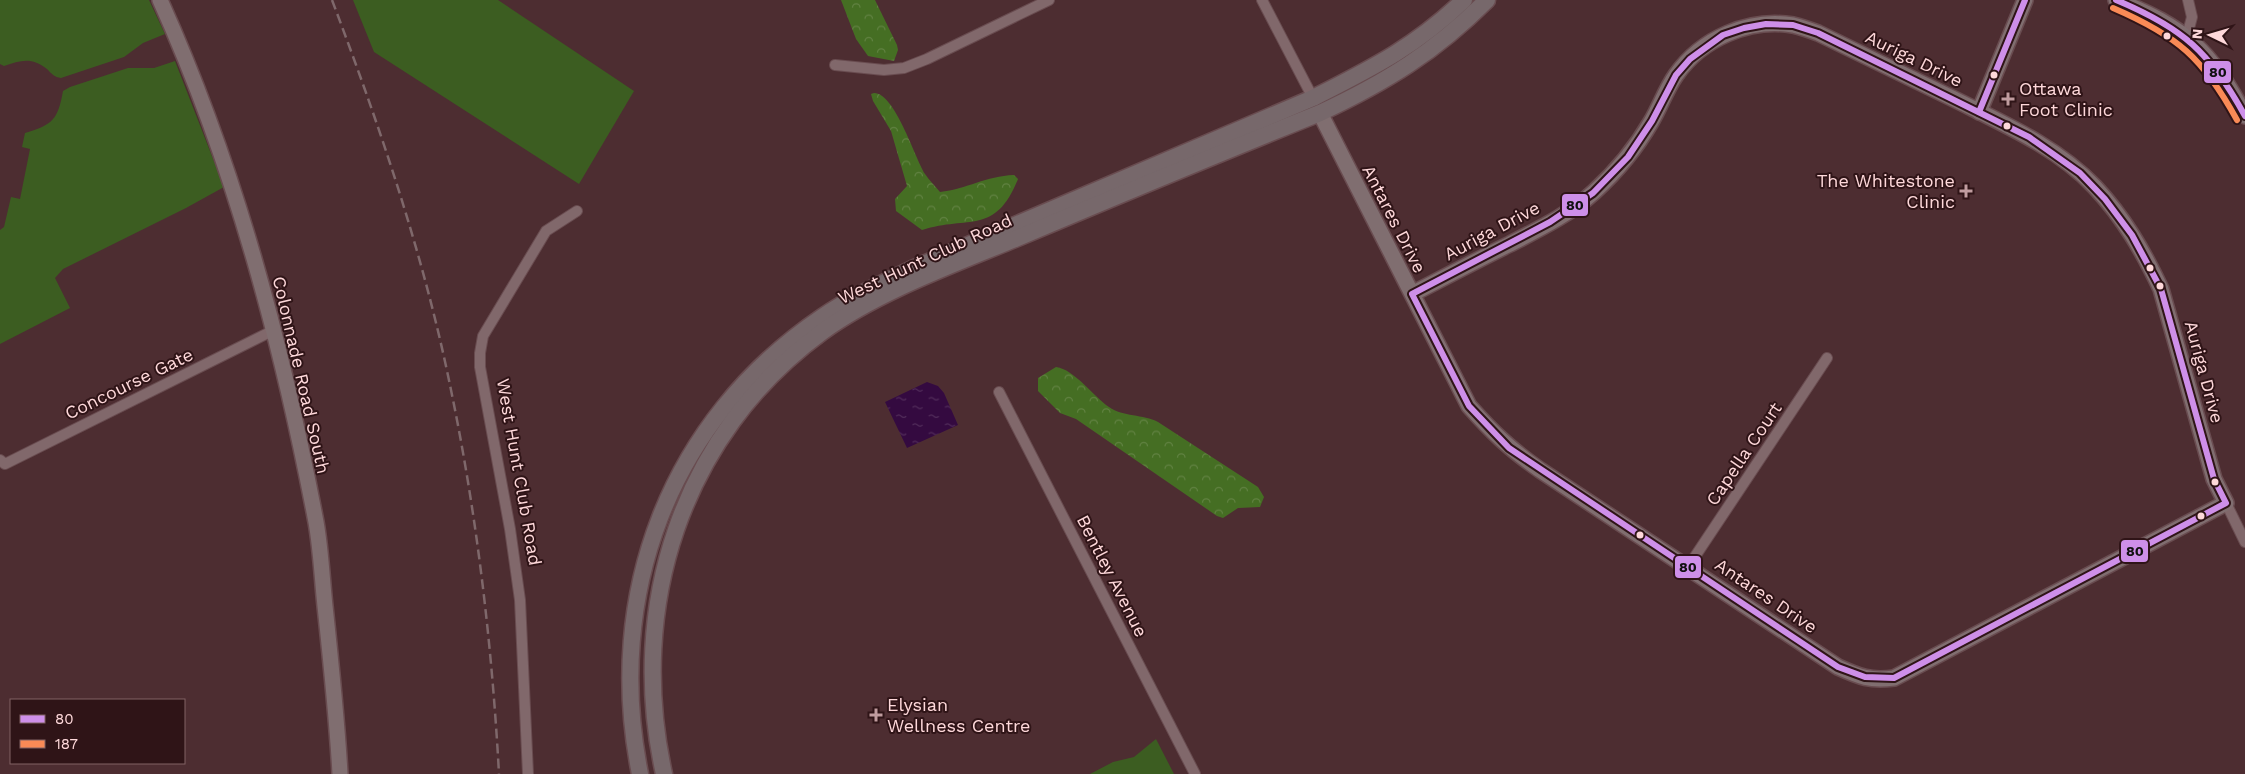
<svg xmlns="http://www.w3.org/2000/svg" width="2245" height="774" viewBox="0 0 2245 774" font-family="'Work Sans',sans-serif">
	<style>
		.green { fill: #3c5d21 }
		.forest { fill: url(#forest-crowns) }
		.water { fill: url(#water-ripples) }
		.lines { fill: none; stroke-linecap: round; stroke-linejoin: round }
		.street-casing { stroke: #694c50; stroke-width: 12 }
		.secondary-casing { stroke: #694c50; stroke-width: 18 }
		.primary-casing { stroke: #694c50; stroke-width: 19 }
		.street { stroke: #81686b; stroke-width: 10 }
		.secondary { stroke: #806e70; stroke-width: 15 }
		.primary { stroke: #77686b; stroke-width: 16 }
		.rail { stroke: #7f686b; stroke-width: 2.5; stroke-dasharray: 10 5; stroke-linecap: butt }
		.bus-1-casing { stroke: #2f1417; stroke-width: 10 }
		.bus-2-casing { stroke: #2f1417; stroke-width: 10 }
		.bus-1 { stroke: #ce8fe9; stroke-width: 6 }
		.bus-2 { stroke: #f98a56; stroke-width: 6 }
		.bus-dot { fill: #fed8da; stroke: #2f1417; stroke-width: 2 }
		.poi-dot { fill: #c09c9f; stroke: #2f1417; stroke-width: 2 }
		.labels { text-anchor: middle; stroke-width: 4; stroke-linejoin: round; paint-order: stroke }
		.street-label { font-size: 18px; fill: #fed8da; stroke: #2f1417 }
		.poi-label { font-size: 18px; fill: #fed8da; stroke: #2f1417; text-anchor: start }
		.line-badge { stroke: #2f1417; stroke-width: 2 }
		.pale-badge-label { font-size: 14px; text-anchor: middle; font-weight: bold; fill: #111 }
	</style>
	<defs>
		<pattern id="forest-crowns" width="20" height="18" patternUnits="userSpaceOnUse" patternTransform="scale(1.25)"><rect width="20" height="18" fill="#456e23"/><path d="M2 6a3 3 0 1 1 6 0M12 15a3 3 0 1 1 6 0" fill="none" stroke="#618242"/></pattern>
		<pattern id="water-ripples" width="26" height="14" patternUnits="userSpaceOnUse" patternTransform="scale(1.25)"><rect width="26" height="14" fill="#340a40"/><path d="M2 4q2-2 4 0t4 0M15 11q2-2 4 0t4 0" fill="none" stroke="#522d5b"/></pattern>
	</defs>
	<rect width="100%" height="100%" fill="#4d2d31"/>
	<g class="green">
		<path d="M0,0H149L165,34L143,43L124,57L61,78C54,77 52,74 47,69C32,57 21,60 4,66L0,64Z"/>
		<polygon points="353,0 498,0 634,91 579,184 374,52"/>
		<path d="M175,61L224,187L186,208L63,269L55,278L70,308L0,344V230L4,227L11,197L20,199L30,149L22,147L25,133C53,125 58,119 63,91L70,87L128,68H154Z"/>
		<polygon points="1156,739 1174,774 1090,774 1113,762 1134,757"/>
	</g>
	<g class="forest">
		<polygon points="841,0 875,0 897,45 898,50 894,61 868,56 856,39"/>
		<path d="M874,93C895,93 914,156 925,174C929,180 935,186 940,192C967,189 986,176 1014,175L1018,179C995,236 969,215 922,230L896,211L895,199L907,186L891,131L873,101L871,94Z"/>
		<path d="M1056,367C1074,369 1094,397 1109,407C1123,417 1143,414 1158,422L1258,487L1264,497L1260,507L1238,508L1223,518L1217,516L1076,419L1060,413L1038,391V378Z"/>
	</g>
	<polygon class="water" points="927,382 938,386 944,393 958,425 907,448 885,402"/>
	<g class="lines">
		<g class="street-casing">
			<g id="street">
				<polyline points="1262,0 1313,98"/>
				<polyline points="2187,36 2192,17 2188,0"/>
				<polyline points="835,65 884,70 904,68 927,59 1049,0"/>
				<polyline points="999,392 1195,774"/>
				<polyline points="0,460 5,464 274,330"/>
				<polyline points="2226,503 2245,542"/>
				<polyline points="1688,567 1827,358"/>
				<polyline points="528,774 520,600 510,529 480,367 480,353 483,336 546,231 577,211"/>
			</g>
		</g>
		<g class="secondary-casing">
			<g id="secondary">
				<path d="M160,0C235,166 282,344 316,522C321,550 322,578 325,606C331,662 337,718 340,774"/>
				<path d="M2116,0C2185,27 2211,50 2245,116"/>
				<polyline points="1979,112 2025,0"/>
				<path d="M1320,113L1469,406C1493,433 1510,449 1540,470L1838,667C1860,677 1870,681 1894,678L2226,503L2214,479L2161,289C2143,251 2124,218 2095,187C2057,147 2004,124 1954,99C1909,77 1863,55 1818,33C1810,30 1801,27 1793,25C1749,18 1702,38 1676,75C1666,89 1660,107 1651,122C1636,148 1617,171 1594,192C1570,214 1539,229 1510,244C1477,260 1445,277 1412,294"/>
			</g>
		</g>
		<g class="primary-casing">
			<g id="primary">
				<path d="M640,774C604,595 669,421 822,317C850,298 881,284 912,269L1313,98C1372,68 1415,47 1464,0"/>
				<path d="M664,774C627,607 681,435 822,332C877,292 952,265 1015,239C1117,196 1218,154 1320,113C1386,82 1435,52 1487,0"/>
			</g>
		</g>
		<use href="#street" class="street"/>
		<use href="#secondary" class="secondary"/>
		<use href="#primary" class="primary"/>
		<path class="rail" d="M332,0C380,127 424,256 451,390C477,516 492,645 499,774"/>
		<g class="bus-1-casing">
			<g id="bus-1">
				<path d="M2116,0C2183,28 2210,52 2245,116"/>
				<polygon points="1766,24 1793,25 1818,33 2029,137 2080,173 2105,199 2132,235 2161,289 2214,479 2226,503 1894,678 1865,677 1838,667 1509,448 1469,406 1412,294 1550,222 1593,193 1628,157 1652,121 1676,75 1690,59 1723,35 1744,28"/>
				<polyline points="1979,112 2025,0"/>
			</g>
		</g>
		<g class="bus-2-casing">
			<path id="bus-2" d="M2113,8C2178,36 2203,58 2237,120"/>
		</g>
		<use href="#bus-1" class="bus-1"/>
		<use href="#bus-2" class="bus-2"/>
	</g>
	<g class="bus-dot">
		<circle cx="2167" cy="36" r="4.5"/>
		<circle cx="1994" cy="75" r="4.5"/>
		<circle cx="2007" cy="126" r="4.5"/>
		<circle cx="2150" cy="268" r="4.5"/>
		<circle cx="2160" cy="286" r="4.5"/>
		<circle cx="2215" cy="482" r="4.5"/>
		<circle cx="2201" cy="516" r="4.5"/>
		<circle cx="1640" cy="535" r="4.5"/>
	</g>
	<g class="poi-dot">
		<path d="M2005.5 91.5h5v5h5v5h-5v5h-5v-5h-5v-5h5z"/>
		<path d="M1963.5 183.5h5v5h5v5h-5v5h-5v-5h-5v-5h5z"/>
		<path d="M873.5 707.5h5v5h5v5h-5v5h-5v-5h-5v-5h5z"/>
	</g>
	<g class="labels">
		<g class="street-label">
			<text transform="translate(1914 59) rotate(26)" y="6">Auriga Drive</text>
			<text transform="translate(1394 219) rotate(63)" y="6">Antares Drive</text>
			<text transform="translate(1492 231) rotate(-28)" y="6">Auriga Drive</text>
			<text transform="translate(925 259) rotate(-25)" y="6">West Hunt Club Road</text>
			<text transform="translate(2204 372) rotate(75)" y="6">Auriga Drive</text>
			<text transform="translate(301 375) rotate(77)" y="6">Colonnade Road South</text>
			<text transform="translate(129 384) rotate(-26)" y="6">Concourse Gate</text>
			<text transform="translate(1744 454) rotate(-56)" y="6">Capella Court</text>
			<text transform="translate(519 472) rotate(80)" y="6">West Hunt Club Road</text>
			<text transform="translate(1112 576) rotate(63)" y="6">Bentley Avenue</text>
			<text transform="translate(1766 596) rotate(34)" y="6">Antares Drive</text>
		</g>
		<g class="poi-label">
			<text x="2019" y="95">Ottawa<tspan x="2019" dy="21">Foot Clinic</tspan></text>
			<text x="1955" y="187" text-anchor="end">The Whitestone<tspan x="1955" dy="21">Clinic</tspan></text>
			<text x="887" y="711">Elysian<tspan x="887" dy="21">Wellness Centre</tspan></text>
		</g>
	</g>
	<g class="line-badge">
		<rect x="2203" y="60" width="29" height="24" rx="5" fill="#ce8fe9"/>
		<rect x="1561" y="193" width="28" height="24" rx="5" fill="#ce8fe9"/>
		<rect x="2120" y="539" width="29" height="24" rx="5" fill="#ce8fe9"/>
		<rect x="1674" y="555" width="28" height="24" rx="5" fill="#ce8fe9"/>
	</g>
	<g class="pale-badge-label">
		<text x="2218" y="77">80</text>
		<text x="1575" y="210">80</text>
		<text x="2135" y="556">80</text>
		<text x="1688" y="572">80</text>
	</g>
	<rect x="10" y="699" width="175" height="65" fill="#2f1417" stroke="#826265"/>
	<rect x="20" y="715" width="25" height="8" fill="#ce8fe9" stroke="#826265"/>
	<text x="55" y="724" font-size="15" fill="#fed8da">80</text>
	<rect x="20" y="740" width="25" height="8" fill="#f98a56" stroke="#826265"/>
	<text x="55" y="749" font-size="15" fill="#fed8da">187</text>
	<g transform="translate(2210 35) rotate(275)" stroke="#2f1417" stroke-width="4" paint-order="stroke">
	<path d="M0-4L9 19L0 12L-9 19Z" fill="#fed8da"/>
	<text y="-8" font-size="14" font-weight="bold" text-anchor="middle" fill="#fed8da">N</text>
	</g>
</svg>
